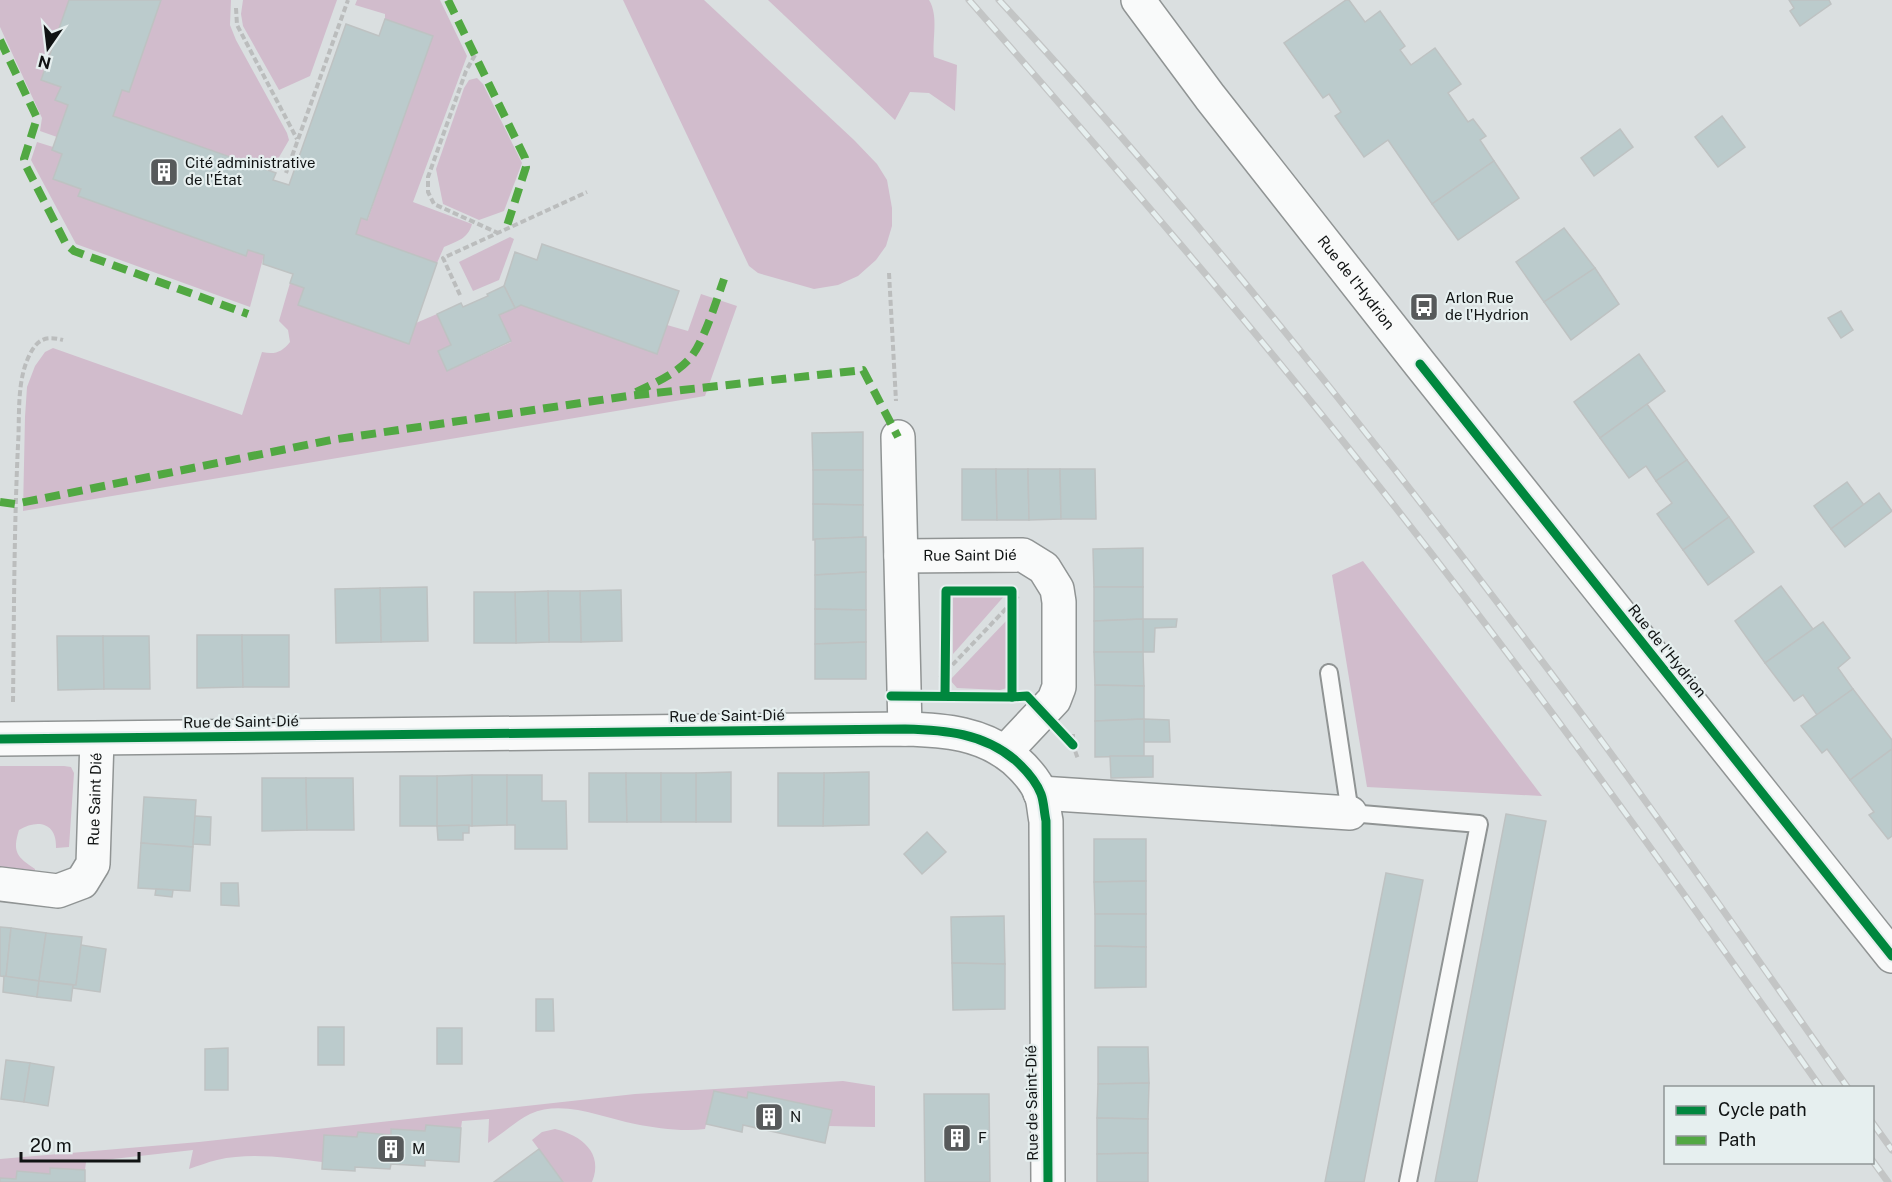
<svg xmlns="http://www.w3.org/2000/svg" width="1892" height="1182" viewBox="0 0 1892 1182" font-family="'Public Sans',sans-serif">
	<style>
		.green { fill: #d1bccc }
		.building { fill: #bbcbcc; stroke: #bec2c2; stroke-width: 1.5 }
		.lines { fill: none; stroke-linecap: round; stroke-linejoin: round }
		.service-casing { stroke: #909494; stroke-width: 20 }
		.minor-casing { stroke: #909494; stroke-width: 36 }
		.path { stroke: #bbbdbd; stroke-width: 4; stroke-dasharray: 6 3; stroke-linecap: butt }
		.service { stroke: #f9fafa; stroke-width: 16 }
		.minor { stroke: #f9fafa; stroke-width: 33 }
		.rail-casing { stroke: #c3c5c5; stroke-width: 7 }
		.rail { stroke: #e6efef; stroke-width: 4.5; stroke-dasharray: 14; stroke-linecap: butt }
		.quiet { stroke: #51a842; stroke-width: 8; stroke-dasharray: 15 8; stroke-linecap: butt }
		.cycleway-casing { stroke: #e6efef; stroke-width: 13 }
		.cycleway { stroke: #00873e; stroke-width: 9 }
		.labels { text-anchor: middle; stroke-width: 4.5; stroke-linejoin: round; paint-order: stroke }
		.poi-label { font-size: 15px; fill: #101313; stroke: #e6efef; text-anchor: start }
		.street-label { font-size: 15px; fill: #101313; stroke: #e6efef }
	</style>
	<rect width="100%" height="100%" fill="#dadfe0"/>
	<g class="green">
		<polygon points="0,0 69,0 41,79 61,87 56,100 68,105 57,137 40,131 42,118 0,27"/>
		<polygon points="161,0 231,0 230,25 236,40 287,133 289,140 271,171 113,116 122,90 129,92"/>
		<polygon points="243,0 337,0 310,76 279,90 243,26 241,14"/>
		<path d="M357,0H440L467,56L413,202L472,224C468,239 457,241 444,247L437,263L356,234L361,218L368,219L432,36L385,19V14L355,5Z"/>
		<polygon points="623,0 704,0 854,140 877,164 887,180 892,208 892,226 886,246 876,260 858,276 838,285 814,289 758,273 749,266"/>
		<path d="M768,0H929C939,16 932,39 934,57L957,65L955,111L929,93L910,92L895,120Z"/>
		<polygon points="477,78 483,84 522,163 504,211 479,220 443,204 436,169 464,88 469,80"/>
		<polygon points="37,142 53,147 52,150 62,154 53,178 81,189 79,196 245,256 248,250 264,255 250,307 76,244 31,160"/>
		<polygon points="510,237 514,239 499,280 473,291 459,262"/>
		<path d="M290,283L304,288L299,305L409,343L416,323L437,314L451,345L438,352L447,371L511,342L499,315L521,305L657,354L667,325L688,331L701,294L737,306L705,396L23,511L25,417L27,387L35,366L45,352L53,348L242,415L262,352C275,355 282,352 290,342L288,330L279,321Z"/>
		<polygon points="1363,561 1542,796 1367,787 1332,575"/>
		<polygon points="1006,594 953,654 953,597 956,595"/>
		<polygon points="1007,620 1009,682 1007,688 1000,690 957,688 950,680"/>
		<path d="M0,766H64L71,767L74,773L69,847L56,848C57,822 37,819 19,830C12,852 17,857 35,869V874L0,870Z"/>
		<path d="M843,1081L875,1086V1127L829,1126L832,1110L748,1092L747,1098L714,1091L705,1129C682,1132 657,1128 635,1124C602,1118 564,1099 530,1114C516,1121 502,1134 488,1143L489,1119L462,1121L461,1128L426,1125L425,1131L391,1129V1135L358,1132L357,1137L322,1162C288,1158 251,1152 217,1160C208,1162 198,1166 189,1169L193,1150L86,1162L85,1170L51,1168L50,1174L17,1171L16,1179L0,1178V1159L199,1142L635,1094Z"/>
		<path d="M555,1129C581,1135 604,1153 592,1182H563L532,1140L542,1132Z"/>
	</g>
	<g class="building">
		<polygon points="69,0 161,0 129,92 122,90 113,116 276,173 273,180 289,185 346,24 379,36 385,19 433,36 367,220 361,218 356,234 437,263 409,344 298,305 304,288 290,283 293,274 263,264 264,255 248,250 246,256 78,196 81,189 53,179 62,154 52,150 68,105 55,100 61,87 41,80"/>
		<polygon points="1346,0 1349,0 1365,22 1380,11 1405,46 1400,50 1411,65 1435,48 1461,84 1448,93 1468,122 1473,119 1486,136 1480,140 1494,161 1432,204 1388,140 1364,157 1335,116 1341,112 1329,94 1323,98 1284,43"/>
		<polygon points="1789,0 1829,0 1831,4 1800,26 1790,11 1794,8"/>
		<polygon points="1722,116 1745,147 1718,167 1695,137"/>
		<polygon points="1620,129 1633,147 1594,176 1581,158"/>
		<polygon points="1494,161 1519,198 1458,240 1432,204"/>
		<polygon points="1564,228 1595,268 1544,302 1516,262"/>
		<polygon points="542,244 679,291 657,354 521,305 515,308 504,286 515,252 537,260"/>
		<polygon points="1595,268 1619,304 1571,340 1544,302"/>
		<polygon points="504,286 515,308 499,315 511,341 447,371 438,351 451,345 437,314 461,303 463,307 488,296 487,294"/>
		<polygon points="1841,311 1853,330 1841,338 1828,318"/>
		<polygon points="1639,354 1665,391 1600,438 1574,402"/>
		<polygon points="1647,404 1687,460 1656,481 1646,466 1629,478 1600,438"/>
		<polygon points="863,432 863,470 813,470 812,433"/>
		<polygon points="1687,460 1729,517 1683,550 1657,514 1672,503 1656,481"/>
		<polygon points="962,469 996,469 997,520 962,520"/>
		<polygon points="996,469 1028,469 1029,520 997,520"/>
		<polygon points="1028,469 1060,469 1061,519 1029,520"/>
		<polygon points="1060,469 1095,469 1096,519 1061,519"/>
		<polygon points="813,470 863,470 863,505 813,504"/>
		<polygon points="1847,482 1864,505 1831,529 1814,506"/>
		<polygon points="1879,493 1892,511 1845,547 1831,529"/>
		<polygon points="813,504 863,505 863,537 813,540"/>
		<polygon points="1729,517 1754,552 1708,585 1683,550"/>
		<polygon points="866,537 866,572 815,575 815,539"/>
		<polygon points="1143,548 1143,587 1094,587 1093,549"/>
		<polygon points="866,572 866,610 815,609 815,575"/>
		<polygon points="1781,586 1813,629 1765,663 1735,621"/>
		<polygon points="427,587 428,641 381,642 380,588"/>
		<polygon points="1094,587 1143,587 1143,619 1094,621"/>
		<polygon points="380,588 381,642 336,643 335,589"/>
		<polygon points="621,590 622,641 581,642 580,591"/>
		<polygon points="548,591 580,591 581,642 549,642"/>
		<polygon points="548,591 549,642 516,643 515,592"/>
		<polygon points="474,592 515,592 516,643 474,643"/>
		<polygon points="815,609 866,610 866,642 815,644"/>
		<polygon points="1143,619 1177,619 1176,627 1155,628 1154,652 1143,652"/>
		<polygon points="1143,619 1143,652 1094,652 1094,621"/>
		<polygon points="1823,622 1850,658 1838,668 1853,689 1817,715 1803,695 1794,701 1765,663"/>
		<polygon points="197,635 242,635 243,687 197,688"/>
		<polygon points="242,635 289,635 289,687 243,687"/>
		<polygon points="57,636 103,636 104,689 58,690"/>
		<polygon points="103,636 149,636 150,689 104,689"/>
		<polygon points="866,642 866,679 815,679 815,644"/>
		<polygon points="1094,652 1143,652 1144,686 1095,685"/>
		<polygon points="1095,685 1144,686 1144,719 1095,721"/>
		<polygon points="1853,689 1892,740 1892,749 1850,780 1827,749 1822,753 1801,726"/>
		<polygon points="1144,719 1169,720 1170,742 1144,742"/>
		<polygon points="1144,719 1144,756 1095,757 1095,721"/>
		<polygon points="1892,749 1892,836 1888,839 1869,815 1874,812 1850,780"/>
		<polygon points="1110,756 1153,756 1153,777 1111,778"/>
		<polygon points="731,772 731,822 696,822 696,773"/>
		<polygon points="869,772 869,825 823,826 824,773"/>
		<polygon points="589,773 626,773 627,822 589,822"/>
		<polygon points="626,773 661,773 661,822 627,822"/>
		<rect x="661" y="773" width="35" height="49"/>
		<polygon points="778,773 824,773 823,826 778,826"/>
		<polygon points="472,775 507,775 507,825 472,826"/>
		<polygon points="472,775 472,826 437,826 437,776"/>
		<polygon points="507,775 542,775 542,801 566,801 567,849 515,849 515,825 507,825"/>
		<rect x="400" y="776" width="37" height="50"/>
		<polygon points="262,778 306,778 307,830 262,831"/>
		<polygon points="306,778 353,778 354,830 307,830"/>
		<polygon points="144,797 196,800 193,847 141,843"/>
		<polygon points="1506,814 1546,821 1477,1182 1435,1182"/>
		<polygon points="195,816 211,817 210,845 193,844"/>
		<polygon points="469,825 469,833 463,833 463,840 438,840 437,826"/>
		<polygon points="927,832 946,852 922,874 904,854"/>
		<polygon points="1094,839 1146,839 1146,881 1094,882"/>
		<polygon points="141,843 193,847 190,891 138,888"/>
		<polygon points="1386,873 1423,880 1364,1182 1325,1182"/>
		<polygon points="1146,881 1146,914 1095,914 1094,882"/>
		<polygon points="221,883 238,883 239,906 221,905"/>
		<polygon points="156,889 173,890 172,897 155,895"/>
		<polygon points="1095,914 1146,914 1146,947 1095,946"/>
		<polygon points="1004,916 1005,964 952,963 951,917"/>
		<polygon points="0,927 11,928 6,977 0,976"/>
		<polygon points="11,928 46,933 39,981 6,977"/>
		<polygon points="46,933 82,937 76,985 39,981"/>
		<polygon points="81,945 106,949 100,992 73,988 73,985 76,985"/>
		<polygon points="1095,946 1146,947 1146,987 1095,988"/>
		<polygon points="952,963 1005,964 1005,1009 953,1010"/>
		<polygon points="4,976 39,981 37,997 3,992"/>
		<polygon points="39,981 73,985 71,1001 37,997"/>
		<polygon points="536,999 553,999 554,1031 536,1031"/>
		<rect x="318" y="1027" width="26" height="38"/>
		<rect x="437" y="1028" width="25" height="36"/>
		<polygon points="1098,1047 1148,1047 1149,1083 1098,1084"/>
		<polygon points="228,1048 228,1090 205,1090 205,1049"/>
		<polygon points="6,1060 30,1063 24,1102 1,1099"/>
		<polygon points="30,1063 54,1067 48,1106 24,1102"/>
		<polygon points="1149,1083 1148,1119 1097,1118 1098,1084"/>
		<polygon points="714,1091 747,1098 748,1092 832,1110 825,1143 743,1125 742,1132 706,1124"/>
		<polygon points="924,1094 989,1094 990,1182 925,1182"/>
		<polygon points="1097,1118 1148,1119 1148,1153 1097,1154"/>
		<polygon points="426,1125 461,1128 459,1162 425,1160 425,1166 391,1164 390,1169 355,1167 355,1171 322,1169 324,1135 357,1137 358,1132 391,1135 391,1129 425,1131"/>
		<polygon points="539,1149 563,1182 494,1182"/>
		<polygon points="1148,1153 1148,1182 1097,1182 1097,1154"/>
		<polygon points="50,1168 85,1170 85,1182 0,1182 0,1178 16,1179 17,1171 50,1174"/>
	</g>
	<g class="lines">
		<g class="service-casing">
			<polyline id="service" points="1329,673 1350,813 1479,824 1408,1182"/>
		</g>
		<g class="minor-casing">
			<g id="minor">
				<path id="s1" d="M1138,0L1210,97L1420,364L1892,956"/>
				<polyline points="898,437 905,729"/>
				<path id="s2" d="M901,556L1023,555L1044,568L1057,589L1059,602V687L1054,700L1005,752"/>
				<path d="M0,739L905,729C945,730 983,733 1015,760C1025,769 1036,781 1041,794C1044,802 1044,812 1046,821L1048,1182"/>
				<polyline points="1040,793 1350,813"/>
				<path id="s3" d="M0,884L58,891L82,882L93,864L97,739"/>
			</g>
		</g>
		<g class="path">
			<polyline points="236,8 237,25 297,139"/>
			<polyline points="475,55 466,71 428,177 428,192 434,204 498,233"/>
			<polyline points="286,173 348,0"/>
			<polyline points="889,273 896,401"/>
			<polyline points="460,295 443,258 587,192"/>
			<polyline points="940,678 1018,596"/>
			<path d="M13,702C14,616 14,530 18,445C20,416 16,381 30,354C38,338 47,336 63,340"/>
			<polyline points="1073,734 1073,745 1078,759"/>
		</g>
		<use href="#service" class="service"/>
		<use href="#minor" class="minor"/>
		<g class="rail-casing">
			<g id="rail">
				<path d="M969,0C1111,162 1252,325 1385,494C1537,687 1680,887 1821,1088"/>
				<path d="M999,0C1206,225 1395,465 1578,709C1671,833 1758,961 1848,1088"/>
				<polyline points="1872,1122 1892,1150"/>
				<polyline points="1872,1160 1888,1182"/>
			</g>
		</g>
		<use href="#rail" class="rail"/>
		<g class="quiet">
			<polyline points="448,0 525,158 526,167 506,229"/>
			<polyline points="0,40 37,118 24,159 26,166 66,244 74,251 248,314"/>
			<path d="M636,392C655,383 678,373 691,357C704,341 717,299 724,279"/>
			<polyline points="0,502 15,504 331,440 628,396 863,370 898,437"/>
		</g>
		<g class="cycleway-casing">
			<g id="cycleway">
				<polyline points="1420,364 1892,956"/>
				<polyline points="891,696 1012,697 1012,591 946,591 945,696"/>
				<polyline points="1012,697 1027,696 1073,745"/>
				<path d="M0,739L905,729C945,730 983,733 1015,760C1025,769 1036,781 1041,794C1044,802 1044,812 1046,821L1048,1182"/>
			</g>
		</g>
		<use href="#cycleway" class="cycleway"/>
	</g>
	<defs>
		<g id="building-square" transform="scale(1.5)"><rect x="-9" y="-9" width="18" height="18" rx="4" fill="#575a5b" stroke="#e6efef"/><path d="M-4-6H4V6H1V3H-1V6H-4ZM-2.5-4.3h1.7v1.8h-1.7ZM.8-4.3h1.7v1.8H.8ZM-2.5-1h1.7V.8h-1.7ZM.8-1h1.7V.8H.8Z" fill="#fff"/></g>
		<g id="bus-square" transform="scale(1.5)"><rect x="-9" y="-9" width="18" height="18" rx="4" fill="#575a5b" stroke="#e6efef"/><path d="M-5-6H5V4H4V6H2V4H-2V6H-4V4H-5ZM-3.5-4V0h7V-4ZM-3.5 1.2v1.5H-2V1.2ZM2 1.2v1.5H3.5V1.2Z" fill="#fff"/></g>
	</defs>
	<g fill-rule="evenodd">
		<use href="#building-square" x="164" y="172"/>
		<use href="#bus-square" x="1424" y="307"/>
		<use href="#building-square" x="769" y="1117"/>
		<use href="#building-square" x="957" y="1138"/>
		<use href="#building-square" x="391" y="1149"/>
	</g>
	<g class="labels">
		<g class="poi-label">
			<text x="185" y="168">Cité administrative<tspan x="185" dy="17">de l'État</tspan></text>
			<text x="1445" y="303">Arlon Rue<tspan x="1445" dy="17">de l'Hydrion</tspan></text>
			<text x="790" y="1122">N</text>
			<text x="978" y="1143">F</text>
			<text x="412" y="1154">M</text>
		</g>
		<g class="street-label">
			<text dy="5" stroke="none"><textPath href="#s1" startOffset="357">Rue de l'Hydrion</textPath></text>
			<text dy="5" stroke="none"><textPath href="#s2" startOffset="69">Rue Saint Dié</textPath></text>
			<text transform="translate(1667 651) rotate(51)" y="5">Rue de l'Hydrion</text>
			<text transform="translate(727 716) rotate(-1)" y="5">Rue de Saint-Dié</text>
			<text transform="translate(241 722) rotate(-1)" y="5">Rue de Saint-Dié</text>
			<text dy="5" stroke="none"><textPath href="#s3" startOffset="170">Rue Saint Dié</textPath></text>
			<text transform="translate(1032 1103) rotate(-91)" y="5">Rue de Saint-Dié</text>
		</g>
	</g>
	<rect x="1664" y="1086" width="210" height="78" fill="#e6efef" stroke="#909797" stroke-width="1.5"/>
	<rect x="1676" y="1106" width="30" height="9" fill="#00873e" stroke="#909797" stroke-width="1.5"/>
	<text x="1718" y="1116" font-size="18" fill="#101313">Cycle path</text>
	<rect x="1676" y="1136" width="30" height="9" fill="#51a842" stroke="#909797" stroke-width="1.5"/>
	<text x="1718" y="1146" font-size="18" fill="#101313">Path</text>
	<g transform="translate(48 48) rotate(194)" stroke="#e6efef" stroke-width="4.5" paint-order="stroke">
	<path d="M0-4.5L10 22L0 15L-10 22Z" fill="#101313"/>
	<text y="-9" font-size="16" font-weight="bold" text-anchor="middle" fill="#101313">N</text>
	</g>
	<path d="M21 1152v9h118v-9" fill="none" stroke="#101313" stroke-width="3"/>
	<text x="30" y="1152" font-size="18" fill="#101313" stroke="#e6efef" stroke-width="4.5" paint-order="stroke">20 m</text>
</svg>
